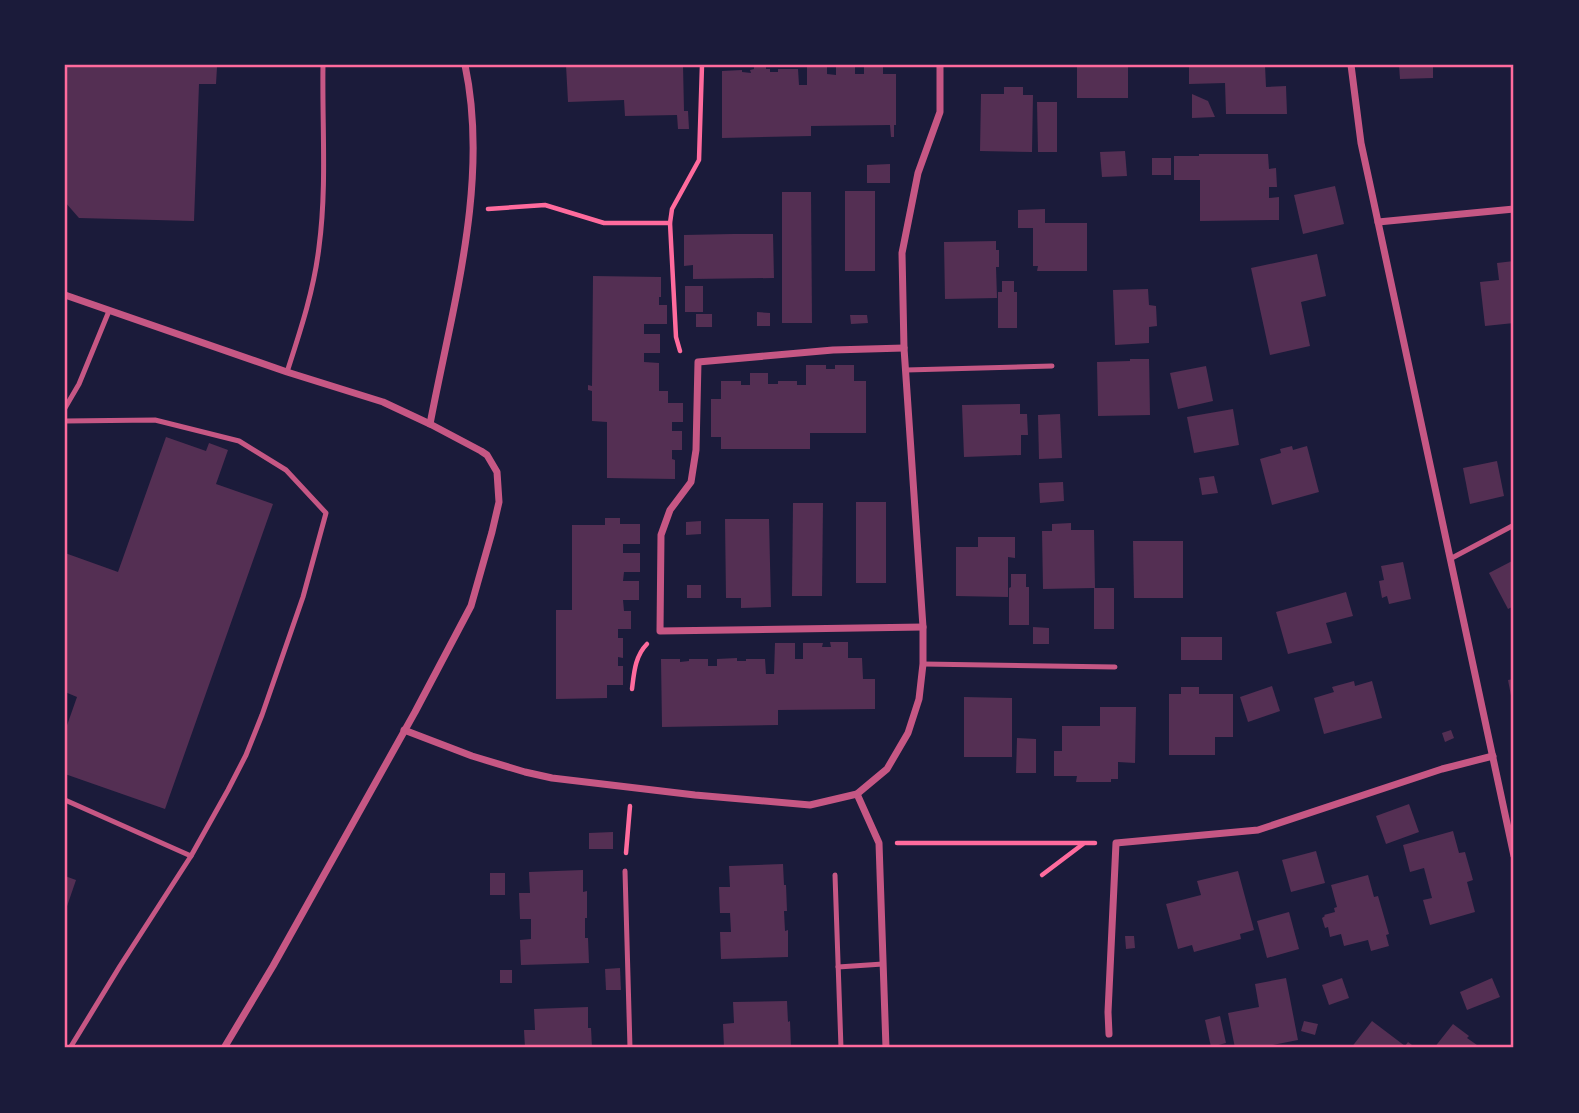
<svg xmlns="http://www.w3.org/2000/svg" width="1579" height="1113" viewBox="0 0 1579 1113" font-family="Figtree,sans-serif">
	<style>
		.building { fill: #542f53 }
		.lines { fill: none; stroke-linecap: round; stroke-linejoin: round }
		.path { stroke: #ff6b9d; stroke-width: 4.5 }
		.service { stroke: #c65784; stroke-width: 5 }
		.minor { stroke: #c65784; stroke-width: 7 }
		.neatline { fill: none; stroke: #ff6b9d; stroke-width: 2.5 }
	</style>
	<rect width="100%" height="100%" fill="#1b1b3a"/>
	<g class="building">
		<polygon points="65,65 199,65 217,67 216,84 199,84 194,221 79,218 65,202"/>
		<polygon points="566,65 683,65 684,111 688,111 689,129 678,129 677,115 625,116 624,100 568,102"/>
		<polygon points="807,65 827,65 827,74 836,75 836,65 855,65 855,74 864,74 864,65 883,65 883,74 896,74 896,125 894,125 894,137 891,137 890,125 811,126 811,136 722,138 722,71 742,70 742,72 751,73 750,70 754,69 754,67 766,67 766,69 770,69 770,72 778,72 778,69 798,69 799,85 807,85"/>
		<rect x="1077" y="65" width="51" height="33"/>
		<polygon points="1189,65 1265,65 1266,87 1286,86 1287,114 1226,114 1225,83 1189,84"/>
		<polygon points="1399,65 1433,65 1433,78 1400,79"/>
		<polygon points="1004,87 1023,87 1023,95 1033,95 1032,152 980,151 981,94 1004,94"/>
		<polygon points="1192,94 1208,101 1215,117 1192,118"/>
		<polygon points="1037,102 1057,102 1057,152 1038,152"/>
		<polygon points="1125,151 1127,176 1102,177 1100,152"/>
		<polygon points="1199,154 1268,154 1269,169 1276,168 1277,187 1269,187 1269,198 1279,197 1279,220 1200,221 1200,180 1174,180 1174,156 1199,156"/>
		<rect x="1152" y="158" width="19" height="17"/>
		<polygon points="890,164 890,183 867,183 867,165"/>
		<polygon points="1335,186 1344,224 1303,234 1294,195"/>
		<rect x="845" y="191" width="30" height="80"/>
		<polygon points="782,192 811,192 812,323 782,323"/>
		<polygon points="1045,209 1045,223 1087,223 1087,271 1037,271 1038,266 1033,266 1033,228 1018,228 1018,210"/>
		<polygon points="733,234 773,234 774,278 693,279 693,265 684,266 684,235"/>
		<polygon points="996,241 996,250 999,250 999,267 996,267 997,298 945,299 944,242"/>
		<polygon points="1317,254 1326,296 1301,302 1310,346 1270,355 1251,268"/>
		<polygon points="1514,261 1514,323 1485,326 1480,282 1499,280 1497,263"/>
		<polygon points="593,276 661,277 661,297 659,297 659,305 667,305 667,324 644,324 644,334 660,334 660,353 644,353 644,362 659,363 659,391 668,391 668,403 683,403 683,422 672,422 672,431 682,431 682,450 672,450 672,459 675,460 675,479 607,478 607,422 592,421 592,391 588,390 588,385 592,386"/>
		<polygon points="1002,281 1014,281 1014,292 1017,292 1017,328 998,328 998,292 1002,292"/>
		<rect x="685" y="286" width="18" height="26"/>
		<polygon points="1148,289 1149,305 1156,306 1157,326 1149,327 1149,343 1115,345 1113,290"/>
		<polygon points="757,312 770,313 770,326 757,326"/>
		<rect x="696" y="314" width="16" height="13"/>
		<polygon points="850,315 867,315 868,323 851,324"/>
		<polygon points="1130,359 1149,359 1150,415 1098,416 1097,362 1130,361"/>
		<polygon points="806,365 826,365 826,369 835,369 835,365 854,365 854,381 866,381 866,433 810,433 810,449 721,449 721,437 711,437 711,399 721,399 721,381 741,381 741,385 750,385 750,373 768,373 768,384 778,384 778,381 797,381 797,385 806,385"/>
		<polygon points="1206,366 1213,401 1178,409 1170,373"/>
		<polygon points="1020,404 1020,414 1027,414 1028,435 1021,435 1021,455 964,457 962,405"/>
		<polygon points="1233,409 1239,445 1194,453 1187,417"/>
		<polygon points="1060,414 1062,458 1039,459 1038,415"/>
		<polygon points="166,437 206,451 209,443 228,450 216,484 273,504 165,809 65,774 65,731 77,697 65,692 65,553 118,572"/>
		<polygon points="1292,446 1293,450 1307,446 1319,492 1272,505 1260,459 1281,453 1280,449"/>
		<polygon points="1497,461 1504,496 1470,504 1463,468"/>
		<polygon points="1214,476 1218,493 1202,495 1199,478"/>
		<polygon points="1063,482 1064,501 1040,503 1039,483"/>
		<rect x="856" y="502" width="30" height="81"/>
		<polygon points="793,503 823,503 822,596 792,596"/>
		<polygon points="605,518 620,518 620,524 640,524 640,544 623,544 623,553 640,553 640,572 624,572 623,581 639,581 639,600 623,600 624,611 631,611 631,629 618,629 618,638 623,638 623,658 618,657 618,666 623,666 623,685 607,685 607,698 556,699 556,610 572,610 572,525 605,525"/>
		<polygon points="725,519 769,519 771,607 741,608 741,598 726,598"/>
		<polygon points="701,521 701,534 686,535 686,522"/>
		<polygon points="1071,523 1071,530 1094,530 1095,588 1114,588 1114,629 1094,629 1094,588 1043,589 1042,531 1052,531 1052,524"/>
		<polygon points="978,537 1015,537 1015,558 1008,557 1008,597 956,596 956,547 978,547"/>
		<polygon points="1133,541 1183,541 1183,598 1134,598"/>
		<polygon points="1514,560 1514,606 1508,609 1489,573"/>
		<polygon points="1403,562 1411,599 1389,604 1387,596 1382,598 1379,581 1384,580 1381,566"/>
		<polygon points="1011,574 1026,574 1026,587 1029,587 1029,625 1009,625 1009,588 1011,587"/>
		<rect x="687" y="585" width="14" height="13"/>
		<polygon points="1346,592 1353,616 1326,623 1332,643 1288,654 1276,612"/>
		<polygon points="1033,627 1049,628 1049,644 1033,644"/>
		<rect x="1181" y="637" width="41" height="23"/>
		<polygon points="830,642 848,642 848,658 862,658 863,679 875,679 875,709 778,710 778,725 662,727 661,659 680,659 680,662 689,661 689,659 708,659 708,666 717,666 717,659 737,658 737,661 746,661 746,659 765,659 766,674 774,674 775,643 795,643 795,659 803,659 803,643 823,643 822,647 831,647"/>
		<polygon points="1514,679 1514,705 1513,706 1508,680"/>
		<polygon points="1354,681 1355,686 1372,681 1382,718 1324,734 1314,698 1334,692 1332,687"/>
		<polygon points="1272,686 1280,711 1248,722 1240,697"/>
		<polygon points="1181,687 1199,687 1199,694 1233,694 1233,737 1215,737 1215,755 1169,755 1169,694 1181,694"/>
		<polygon points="964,697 1012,698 1012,757 964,757"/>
		<polygon points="1100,707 1136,707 1135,763 1118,762 1118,779 1111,779 1111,782 1076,782 1077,776 1054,776 1054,751 1062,751 1062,726 1100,726"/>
		<polygon points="1451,730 1454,738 1445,742 1442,733"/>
		<polygon points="1017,738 1036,739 1036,773 1016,773"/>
		<polygon points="1409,804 1419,832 1386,844 1376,816"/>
		<polygon points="1453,831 1459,853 1465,852 1473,880 1467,882 1475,912 1430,925 1423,900 1432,898 1424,868 1410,872 1403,845"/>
		<polygon points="613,832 613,849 589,849 589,833"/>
		<polygon points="1316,851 1325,883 1291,892 1282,860"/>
		<polygon points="783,864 784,885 786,885 787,911 784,911 785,931 788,930 788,957 721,959 720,932 731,932 730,913 720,913 719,887 730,887 729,866"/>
		<polygon points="583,870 583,892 587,891 587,918 585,918 585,938 588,938 589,963 521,965 520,940 531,939 531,919 520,919 519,893 530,893 529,872"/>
		<polygon points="1238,871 1254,930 1240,934 1241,939 1194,952 1192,945 1178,949 1166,904 1201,895 1197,881"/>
		<rect x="490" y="873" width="15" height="22"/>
		<polygon points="1368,875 1374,897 1378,896 1389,934 1386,935 1389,946 1371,951 1368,940 1344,946 1341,934 1330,937 1328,927 1325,928 1322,918 1325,916 1324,915 1335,912 1334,908 1337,907 1331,885"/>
		<polygon points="65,876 76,880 65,912"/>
		<polygon points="1289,912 1299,949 1267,958 1257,921"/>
		<polygon points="1125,936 1134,936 1135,948 1126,949"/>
		<polygon points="620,968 621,990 606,990 605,969"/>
		<rect x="500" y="970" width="12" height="13"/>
		<polygon points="1286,978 1298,1040 1258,1048 1235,1048 1228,1013 1259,1007 1255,984"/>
		<polygon points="1342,978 1349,998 1329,1005 1322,985"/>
		<polygon points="1492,978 1500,997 1467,1010 1460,992"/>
		<polygon points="787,1001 788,1022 790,1021 791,1047 724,1048 723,1024 734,1023 733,1002"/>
		<polygon points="588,1007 588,1028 591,1028 592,1048 525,1048 524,1030 535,1030 534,1009"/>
		<polygon points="1220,1016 1226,1043 1211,1047 1205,1020"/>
		<polygon points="1304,1021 1318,1024 1315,1035 1301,1031"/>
		<polygon points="1372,1021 1405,1046 1408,1042 1416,1048 1351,1048"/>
		<polygon points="1453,1024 1469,1036 1467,1038 1477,1045 1475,1048 1434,1048"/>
	</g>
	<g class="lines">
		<g class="path">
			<polyline points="488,209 545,205 604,223 670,223"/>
			<polyline points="680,351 676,337 670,223 672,209 699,160 702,65"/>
			<path d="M632,689C634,673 635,656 647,644"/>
			<polyline points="897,843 1095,843"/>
			<polyline points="626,853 630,806"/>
			<polyline points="1042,875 1083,844"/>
		</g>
		<g class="service">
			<polyline points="906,370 1052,366"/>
			<path d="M287,372C300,332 314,290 319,247C327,187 322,126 323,65"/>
			<polyline points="65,408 79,384 109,311"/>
			<polyline points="65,421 155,420 239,441 286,470 326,513 303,597 262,715 246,755 228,790 191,856 120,966 70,1048"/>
			<polyline points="1450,559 1514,525"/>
			<polyline points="923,664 1115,667"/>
			<polyline points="65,800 191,856"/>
			<polyline points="625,871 630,1048"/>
			<polyline points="835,875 841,1048"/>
			<polyline points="838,967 883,964"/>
		</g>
		<g class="minor">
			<polyline points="1351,65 1361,143 1369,180 1514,856"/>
			<polyline points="1378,222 1514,209"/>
			<polyline points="65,295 287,372 383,402 430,424 481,451 487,455 497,472 499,502 492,532 471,606 415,712 273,966 224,1048"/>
			<polyline points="904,348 833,350 698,362 696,450 691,482 670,510 661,535 660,631 923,627"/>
			<path d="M430,424C452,308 490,182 465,65"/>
			<polyline points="404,730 472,756 525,772 552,778 695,795 810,805 857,794 887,769 908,733 919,699 923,664 923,627 904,348 902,253 918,173 940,112 940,65"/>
			<polyline points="857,794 879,843 886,1048"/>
			<polyline points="1109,1034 1108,1012 1116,843 1258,830 1442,769 1493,756"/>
		</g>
	</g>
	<rect width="1579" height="1113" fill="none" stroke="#1b1b3a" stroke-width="133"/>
	<rect x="66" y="66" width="1446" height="980" class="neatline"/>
</svg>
